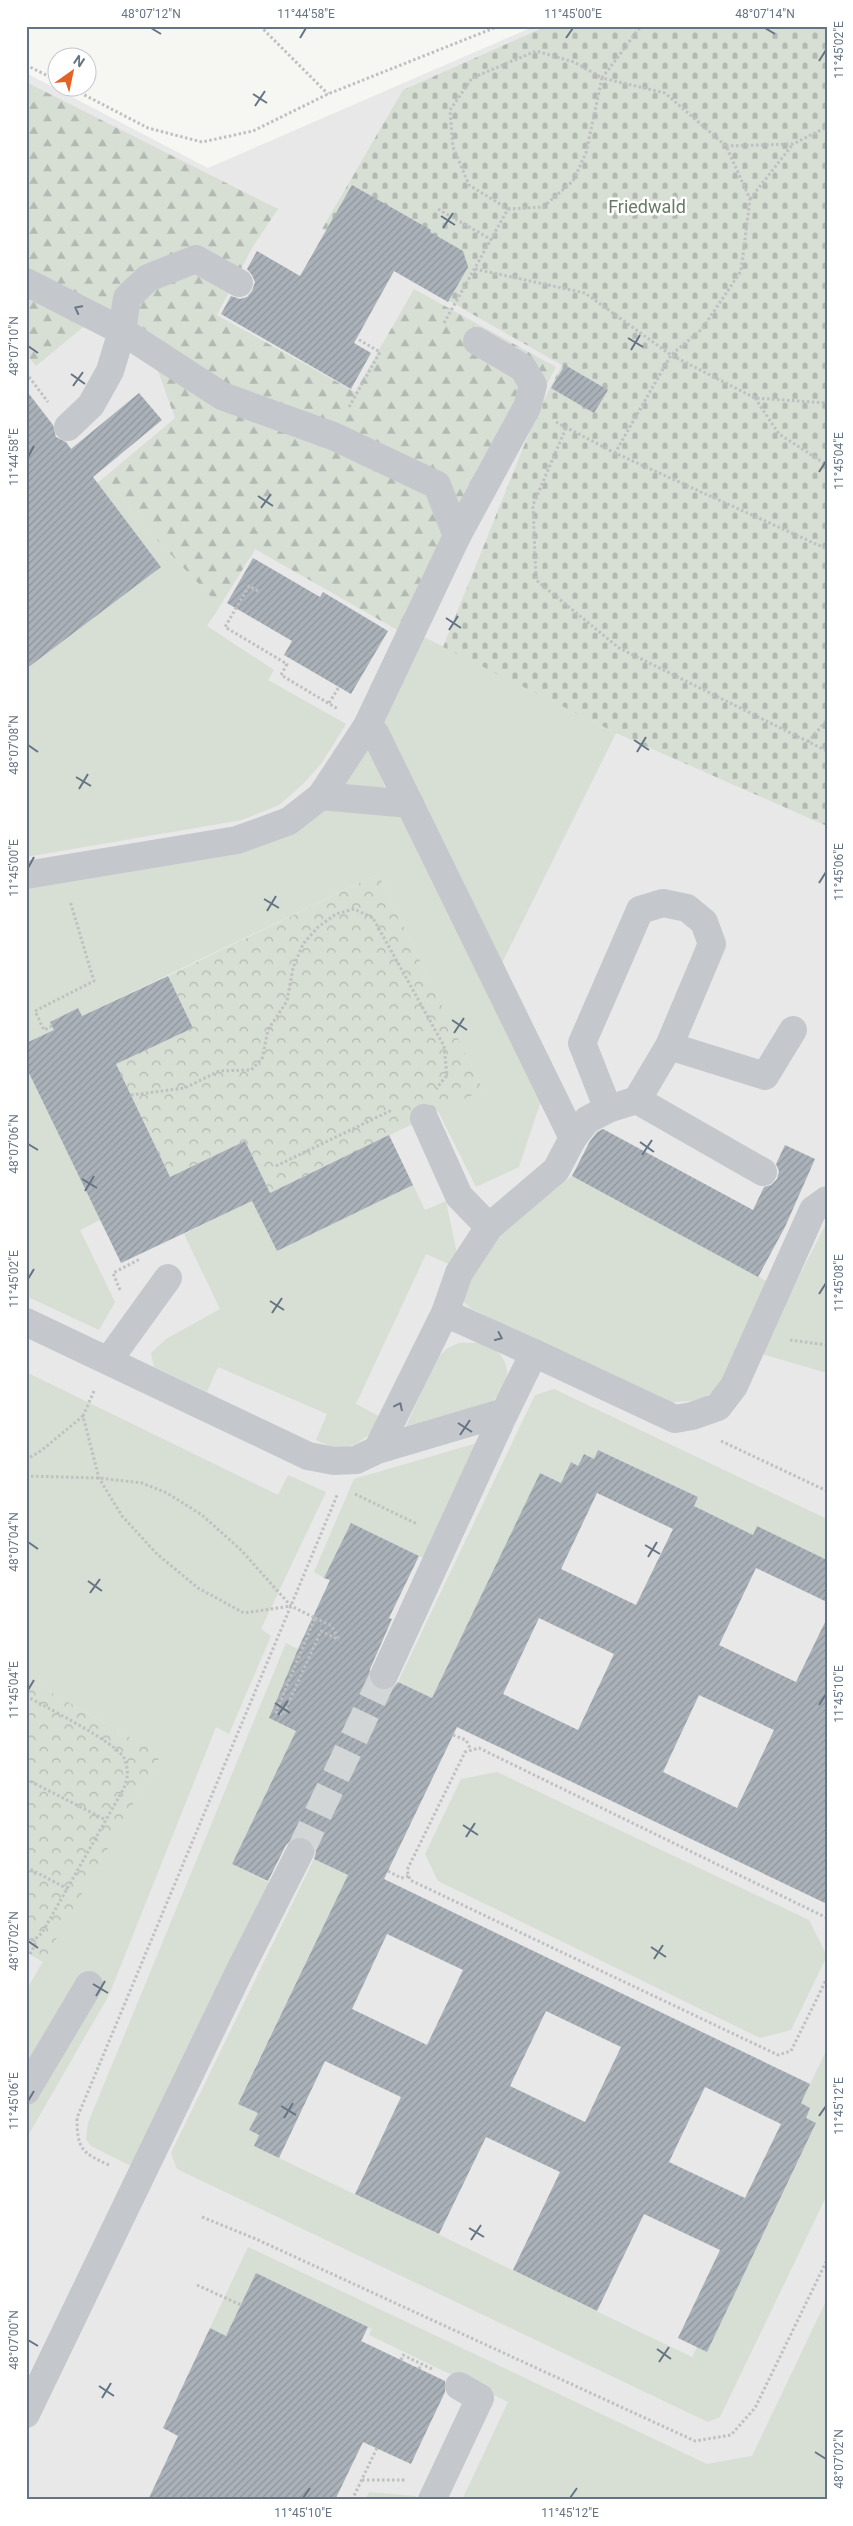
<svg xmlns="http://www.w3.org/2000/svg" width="853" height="2526" font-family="Roboto,sans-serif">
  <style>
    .built { fill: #e7e8e7 }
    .grass { fill: #d7ded4 }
    .forest { fill: url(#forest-firs) }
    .cemetery { fill: url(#cemetery-stones) }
    .park { fill: url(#park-crowns) }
    .building { fill: url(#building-hatch); fill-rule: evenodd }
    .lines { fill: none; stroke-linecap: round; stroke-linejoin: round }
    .minor-tunnel { stroke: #d2d6d7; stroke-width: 28; stroke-dasharray: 28 14; stroke-linecap: butt }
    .path { stroke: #bec0c2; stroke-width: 3; stroke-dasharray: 2.5 2.5; stroke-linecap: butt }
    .minor { stroke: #c4c7cb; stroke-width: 28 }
    .oneway { stroke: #6a7888 }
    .ticks { fill: none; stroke: #657484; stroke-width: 2 }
    .labels { text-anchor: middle; stroke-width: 5; stroke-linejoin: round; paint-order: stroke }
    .park-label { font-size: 18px; fill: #677c64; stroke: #fff }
    .neatline { fill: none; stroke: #657484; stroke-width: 2 }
    .ticks-label { font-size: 12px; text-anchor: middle; fill: #657484 }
  </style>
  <defs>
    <pattern id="forest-firs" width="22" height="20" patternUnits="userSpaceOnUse" patternTransform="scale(1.25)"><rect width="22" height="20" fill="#d7ded4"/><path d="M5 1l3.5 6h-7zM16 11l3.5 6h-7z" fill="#b2b9b2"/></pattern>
    <pattern id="cemetery-stones" width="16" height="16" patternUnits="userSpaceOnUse" patternTransform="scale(1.25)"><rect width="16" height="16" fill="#d7ded4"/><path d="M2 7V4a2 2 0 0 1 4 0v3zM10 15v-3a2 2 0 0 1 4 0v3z" fill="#b2b9b2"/></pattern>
    <pattern id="park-crowns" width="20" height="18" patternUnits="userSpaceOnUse" patternTransform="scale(1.25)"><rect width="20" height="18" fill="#d7ded4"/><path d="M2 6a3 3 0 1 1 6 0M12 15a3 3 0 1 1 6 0" fill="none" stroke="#b2b9b2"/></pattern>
    <pattern id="building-hatch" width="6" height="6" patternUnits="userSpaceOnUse" patternTransform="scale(1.25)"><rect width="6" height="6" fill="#aab1b8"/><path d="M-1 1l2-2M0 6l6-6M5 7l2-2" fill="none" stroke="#8e959b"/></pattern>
  </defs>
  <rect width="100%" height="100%" fill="#f6f7f3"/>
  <polygon class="built" points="535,26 827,26 827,2500 26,2500 26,73 208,168"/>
  <g class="grass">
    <polygon points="106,476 140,522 220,606 207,626 274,670 268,680 346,724 321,764 303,784 279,805 242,820 26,857 26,669 161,567 97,483"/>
    <polygon points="424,637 616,733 500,967 379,724"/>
    <polygon points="367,744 387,792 341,784"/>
    <polygon points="320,807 390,814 405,819 541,1101 519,1167 476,1187 438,1111 483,1090 378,874 82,1016 78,1008 50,1022 54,1030 26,1043 26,886"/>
    <polygon points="26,1067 100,1220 80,1230 115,1302 99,1330 26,1296"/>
    <polygon points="572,1176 770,1283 721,1386 701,1400 663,1403 470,1308 463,1301 465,1291 492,1241 517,1216"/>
    <polygon points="413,1185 425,1210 446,1201 457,1254 451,1265 426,1254 356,1404 379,1416 370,1434 356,1444 336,1449 316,1440 327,1414 218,1367 207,1392 154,1367 151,1353 166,1339 220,1309 184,1234 252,1201 277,1251"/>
    <polygon points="827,1222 827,1373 759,1353"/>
    <path d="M459 1343C468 1343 478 1342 486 1345 515 1357 512 1388 489 1404L403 1433 436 1360 446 1349Z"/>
    <polygon points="26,1372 278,1495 288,1475 326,1492 261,1629 271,1636 229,1734 216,1727 109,1995 26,2139 26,1991 161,1755 26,1678"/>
    <polygon points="554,1389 827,1519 827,1560 757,1527 752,1537 694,1506 698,1497 598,1450 594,1459 578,1466 571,1462 561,1483 540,1473 432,1698 398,1682 535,1395"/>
    <polygon points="484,1441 425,1559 351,1523 324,1578 314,1572 354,1479"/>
    <polygon points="286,1643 298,1649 271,1713 272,1719 325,1670 232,1864 270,1883 135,2168 91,2146 86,2139 88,2123"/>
    <polygon points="497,1772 809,1920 827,1956 791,2030 760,2038 438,1881 425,1854 461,1779"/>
    <polygon points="314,1859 348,1875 238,2103 258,2113 249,2130 259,2135 254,2146 375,2204 380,2195 417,2213 413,2222 533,2280 575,2288 571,2299 692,2357 697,2347 707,2352 816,2124 805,2118 810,2108 801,2103 827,2049 827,2195 720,2417 708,2422 177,2169 171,2153"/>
    <polygon points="248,2247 707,2464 752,2456 827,2299 827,2500 462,2500 508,2402 369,2335 372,2329 257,2274 226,2336 210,2328"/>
    <polygon points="369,2492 416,2496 414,2500 365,2500"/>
  </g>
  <polygon class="forest" points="26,82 278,209 252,248 217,315 355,392 414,289 556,367 413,639 255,549 220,606 140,522 106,476 175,418 153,357 104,310 36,366 26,354"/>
  <polygon class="cemetery" points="547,26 827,26 827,826 616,733 443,647 538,411 562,365 322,229 403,90"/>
  <g class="park">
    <polygon points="378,874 483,1090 270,1193 245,1141 170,1177 116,1064 193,1028 168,976"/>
    <polygon points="26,1678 161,1755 43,1962 26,1952"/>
  </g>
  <g class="building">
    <polygon points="352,185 431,230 430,232 463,251 468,267 448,302 394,271 354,343 371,353 351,389 221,314 231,296 240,299 247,297 252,291 255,282 252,275 247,269 257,251 300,276"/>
    <polygon points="565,365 608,390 594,413 551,388"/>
    <polygon points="26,390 53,425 56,437 66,442 71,449 139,393 162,420 93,477 161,567 26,669"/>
    <polygon points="253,558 320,597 323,592 388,631 351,694 284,655 292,641 227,603"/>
    <polygon points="168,976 193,1028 116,1064 170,1177 245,1141 270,1193 389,1135 413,1185 277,1251 252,1201 121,1263 26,1067 26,1043 54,1030 50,1022 78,1008 82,1016"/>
    <polygon points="603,1129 753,1210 764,1187 771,1185 777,1179 779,1171 776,1164 785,1145 815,1159 785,1227 758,1277 572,1176 590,1141 597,1132"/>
    <path d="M598 1450 698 1497 694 1506 753 1535 757 1526 827 1560V1602L756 1568 719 1645 796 1682 827 1618V1904L457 1727 384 1879 810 2084 801 2103 810 2108 806 2118 816 2123 707 2352 678 2338 720 2250 644 2214 597 2311 513 2270 560 2172 486 2137 439 2234 355 2194 401 2097 325 2061 279 2158 254 2146 259 2135 249 2130 258 2113 238 2104 348 1875 314 1859 316 1852 313 1844 307 1838 300 1836 292 1839 286 1845 268 1881 232 1864 296 1731 269 1718 298 1649 330 1580 324 1578 351 1523 419 1556 389 1618 392 1619 370 1669 369 1677 371 1684 377 1689 385 1691 393 1688 398 1682 432 1698 540 1473 561 1483 571 1462 578 1466 584 1454 594 1459ZM597 1493 673 1529 636 1605 561 1569ZM539 1618 614 1654 578 1730 503 1694ZM699 1695 774 1730 737 1808 663 1772ZM387 1934 463 1970 427 2045 352 2009ZM546 2011 621 2047 585 2122 510 2086ZM705 2087 781 2124 745 2198 669 2162Z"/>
    <polygon points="256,2273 368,2327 361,2341 445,2381 445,2392 418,2449 411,2464 363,2442 335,2500 148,2500 178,2436 163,2428 210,2328 226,2336"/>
  </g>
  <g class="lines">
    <polyline class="minor-tunnel" points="300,1852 384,1675"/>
    <g class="path">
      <polyline points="260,26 328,94"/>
      <polyline points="26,65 58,81"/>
      <polyline points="71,88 148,128 202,142 253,131 328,94 499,26"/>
      <polyline points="726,146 793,144 827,127"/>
      <polyline points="750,199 793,144"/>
      <polyline points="438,209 492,240"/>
      <polyline points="508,209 543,207 573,181 586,153 602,78 665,93 726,146 750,199 741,271 702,329 671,355 615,453"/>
      <polyline points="475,269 585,293 671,355 755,398 827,403"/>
      <polyline points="444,323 508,209 469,185 453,147 450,110 472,78 536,51 574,62 602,78 641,26"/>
      <polyline points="26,373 48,402"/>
      <polyline points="755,398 779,434 827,465"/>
      <polyline points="349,407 380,352 356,338"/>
      <polyline points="556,422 615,453 827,549"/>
      <polyline points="566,428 533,505 536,580 619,648 827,751"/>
      <polyline points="258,591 249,586 225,627 287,664 281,675 338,709"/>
      <polyline points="329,703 339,687"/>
      <polyline points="808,742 827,720"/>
      <polyline points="52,1026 44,1030 35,1011 94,981 70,901"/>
      <polyline points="131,1095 185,1088 219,1071 251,1070 262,1059 268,1030 287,1001 293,968 303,944 318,927 336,914 354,909 373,918 444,1046 447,1075 436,1089"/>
      <polyline points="276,1166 392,1110"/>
      <polyline points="120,1290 113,1273 140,1259"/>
      <polyline points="790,1340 827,1345"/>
      <polyline points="94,1391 83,1416 99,1478 122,1516 157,1554 198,1588 244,1613 291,1606"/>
      <polyline points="721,1441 827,1491"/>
      <polyline points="26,1460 42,1450 83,1416"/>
      <polyline points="26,1476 99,1478 142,1483 167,1493 202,1515 241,1550 291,1606 315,1618 276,1712 283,1715 321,1631 339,1640"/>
      <polyline points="355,1494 417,1524"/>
      <polyline points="315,1618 332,1626 339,1640"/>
      <path d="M26 1696C44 1706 117 1743 124 1758 129 1769 128 1777 124 1788L42 1933 34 1940 26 1941"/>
      <polyline points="453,1735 466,1740 471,1750"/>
      <polyline points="26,1779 106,1820"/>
      <polyline points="26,1867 68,1889"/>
      <polyline points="388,1871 401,1878 409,1876"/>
      <polyline points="827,1918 479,1748 465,1752 407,1870 410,1880 778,2055 791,2051 827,1978"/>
      <polyline points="30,1954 35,1945 34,1940"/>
      <path d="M109 2165C82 2153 77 2149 77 2118L338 1493"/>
      <polyline points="202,2217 256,2239 695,2441 731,2435 755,2408 827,2260"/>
      <polyline points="197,2285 241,2305"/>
      <polyline points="401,2360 403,2355 432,2369"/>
      <polyline points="419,2369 421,2364"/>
      <polyline points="362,2480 405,2480"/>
      <polyline points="352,2500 377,2448"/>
    </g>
    <g class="minor">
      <polyline points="26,282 122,331 222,396 333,436 437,485 457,536 367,726 321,796 289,821 237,840 26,875"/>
      <polyline points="68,427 91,405 110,371 122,331 127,298 148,278 196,259 239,283"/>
      <polyline points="457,536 527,407 533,385 523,368 477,341"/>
      <polyline points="367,726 375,733 573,1138"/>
      <polyline points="321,796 410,804"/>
      <polyline points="669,1046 765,1076 793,1030"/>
      <polyline points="608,1109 582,1043 640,910 663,903 687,908 704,922 712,944 669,1046 637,1100"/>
      <polyline points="424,1118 459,1196 489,1227"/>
      <polyline points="445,1313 459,1273 489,1227 556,1170 573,1138 587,1120 608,1109 637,1100 763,1172"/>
      <polyline points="26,1322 308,1456 334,1461 356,1460 377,1450 505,1412 534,1353 445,1313 377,1450"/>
      <polyline points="534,1353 675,1419 692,1416 718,1407 734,1386 813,1210 827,1200"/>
      <polyline points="108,1361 168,1278"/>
      <polyline points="384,1675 505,1412"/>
      <polyline points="26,2091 89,1985"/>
      <polyline points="26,2414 241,1968 300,1852"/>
      <polyline points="432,2500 480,2398 459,2386"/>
    </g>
  </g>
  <defs><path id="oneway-chevron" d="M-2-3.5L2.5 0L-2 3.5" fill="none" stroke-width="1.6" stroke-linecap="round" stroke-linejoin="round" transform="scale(1.25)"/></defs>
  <g class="oneway">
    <use href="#oneway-chevron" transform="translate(78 309) rotate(-153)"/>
    <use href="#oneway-chevron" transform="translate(499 1337) rotate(24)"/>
    <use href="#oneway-chevron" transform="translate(399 1406) rotate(-64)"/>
  </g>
  <path class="ticks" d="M151 28 161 34M765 28 775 34M300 38 306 28M566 38 573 28M819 61 826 50M253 94 267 103M255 106 265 91M441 216 455 225M443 228 453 213M628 338 643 347M28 346 38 353M631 350 640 335M71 374 85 384M73 386 83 372M28 457 34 446M819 472 826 461M258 496 273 506M261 508 271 494M446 618 461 628M449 630 458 616M634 740 649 750M28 745 38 752M637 752 646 737M76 777 91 786M79 789 88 774M28 868 34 857M819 883 826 872M264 899 279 908M267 911 276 896M452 1020 467 1030M454 1033 464 1018M640 1142 654 1152M28 1144 38 1150M642 1155 652 1140M82 1179 97 1188M85 1191 94 1176M28 1279 34 1269M819 1294 826 1283M270 1301 284 1310M272 1313 282 1298M458 1423 472 1432M460 1435 470 1420M28 1542 38 1549M645 1545 660 1554M648 1557 657 1542M88 1581 102 1591M90 1593 100 1579M28 1690 34 1680M275 1703 290 1713M819 1705 826 1694M278 1715 288 1701M463 1825 478 1835M466 1837 475 1823M28 1941 38 1948M651 1947 666 1957M654 1959 663 1945M93 1984 108 1993M96 1996 105 1981M28 2101 34 2091M281 2106 296 2115M819 2116 826 2106M284 2118 293 2103M469 2228 484 2237M471 2240 481 2225M28 2340 38 2346M657 2349 671 2359M659 2362 669 2347M99 2386 114 2396M102 2398 111 2383M815 2452 826 2459M303 2498 310 2488M570 2498 577 2488"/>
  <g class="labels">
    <g class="park-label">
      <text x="647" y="213">Friedwald</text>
    </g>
  </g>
  <rect width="853" height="2526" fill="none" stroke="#ffffff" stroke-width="55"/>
  <g transform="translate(72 72) rotate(33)"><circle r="24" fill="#ffffff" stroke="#c1c7ce"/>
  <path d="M0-4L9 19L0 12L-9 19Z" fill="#e36226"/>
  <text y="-8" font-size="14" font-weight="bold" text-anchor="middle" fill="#657484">N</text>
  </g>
  <rect x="28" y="28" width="798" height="2470" class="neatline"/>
  <g class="ticks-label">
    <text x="151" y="18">48°07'12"N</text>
    <text x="306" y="18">11°44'58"E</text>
    <text x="573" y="18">11°45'00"E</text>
    <text x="765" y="18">48°07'14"N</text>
    <text transform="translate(839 50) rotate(-90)" y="4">11°45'02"E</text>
    <text transform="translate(14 346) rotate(-90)" y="4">48°07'10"N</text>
    <text transform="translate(14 457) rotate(-90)" y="4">11°44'58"E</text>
    <text transform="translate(839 461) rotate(-90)" y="4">11°45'04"E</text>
    <text transform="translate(14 745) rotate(-90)" y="4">48°07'08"N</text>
    <text transform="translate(14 868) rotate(-90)" y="4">11°45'00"E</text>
    <text transform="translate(839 872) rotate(-90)" y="4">11°45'06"E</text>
    <text transform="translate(14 1144) rotate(-90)" y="4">48°07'06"N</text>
    <text transform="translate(14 1279) rotate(-90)" y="4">11°45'02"E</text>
    <text transform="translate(839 1283) rotate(-90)" y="4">11°45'08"E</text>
    <text transform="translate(14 1542) rotate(-90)" y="4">48°07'04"N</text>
    <text transform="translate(14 1690) rotate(-90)" y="4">11°45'04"E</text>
    <text transform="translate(839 1694) rotate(-90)" y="4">11°45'10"E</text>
    <text transform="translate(14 1941) rotate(-90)" y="4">48°07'02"N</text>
    <text transform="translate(14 2101) rotate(-90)" y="4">11°45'06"E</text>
    <text transform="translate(839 2106) rotate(-90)" y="4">11°45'12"E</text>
    <text transform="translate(14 2340) rotate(-90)" y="4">48°07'00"N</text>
    <text transform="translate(839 2459) rotate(-90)" y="4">48°07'02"N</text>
    <text x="303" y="2517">11°45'10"E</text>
    <text x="570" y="2517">11°45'12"E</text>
  </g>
</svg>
